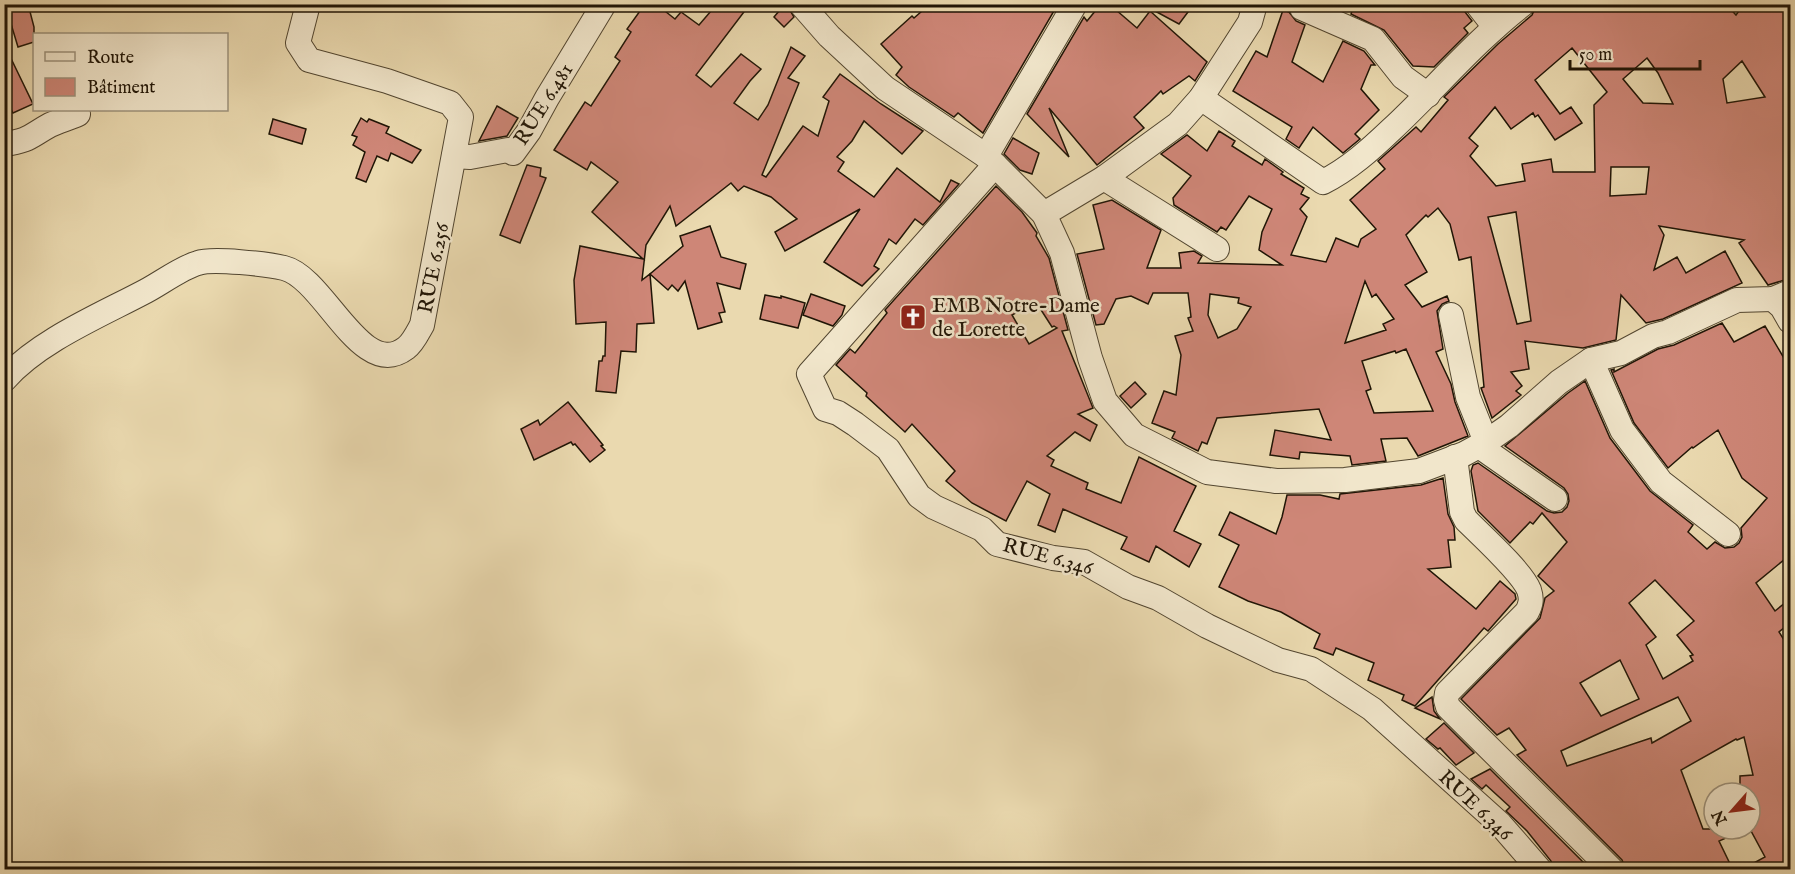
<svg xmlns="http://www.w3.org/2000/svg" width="1795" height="874" font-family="'IM FELL English',serif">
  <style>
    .building { fill: #ce8677; stroke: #201506; stroke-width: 1.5; fill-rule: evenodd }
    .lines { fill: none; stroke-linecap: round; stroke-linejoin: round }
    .minor-casing { stroke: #524630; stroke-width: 26 }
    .minor { stroke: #f1e6cb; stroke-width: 24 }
    .labels { text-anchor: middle; stroke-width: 5; stroke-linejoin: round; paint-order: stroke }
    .street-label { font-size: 21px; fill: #201506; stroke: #f1e6cb }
    .poi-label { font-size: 21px; fill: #201506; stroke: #f1e6cb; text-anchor: start }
  </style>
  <rect width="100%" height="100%" fill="#ead9af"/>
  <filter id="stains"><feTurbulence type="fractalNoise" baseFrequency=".00333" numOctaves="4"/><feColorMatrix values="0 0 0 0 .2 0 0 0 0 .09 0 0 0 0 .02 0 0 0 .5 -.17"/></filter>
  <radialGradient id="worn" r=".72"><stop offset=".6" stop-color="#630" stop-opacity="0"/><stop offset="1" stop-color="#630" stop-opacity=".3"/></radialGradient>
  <g class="building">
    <polygon points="5,4 28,4 34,27 34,42 18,47"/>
    <polygon points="645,4 656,4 675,19 681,12 699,25 717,4 750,4 696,75 711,87 741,54 761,69 750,81 734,103 758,120 768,105 791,47 805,56 788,78 799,83 762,175 766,177 803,126 818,136 829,101 823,97 840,74 881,104 923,131 902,154 864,121 852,141 837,157 844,162 838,171 874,197 897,168 940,202 951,180 959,184 923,225 915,219 896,244 889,239 874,266 879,269 862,286 824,262 860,209 785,251 775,232 797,219 771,197 744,186 738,191 731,183 676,226 670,206 646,245 642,280 650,274 654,323 637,324 636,352 621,351 616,393 596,391 599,361 602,361 603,356 605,356 606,322 576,324 574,280 580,246 643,259 592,212 618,182 591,162 587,170 554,150 585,102 591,106 620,61 615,57 631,32 627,29"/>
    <polygon points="785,4 787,5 794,17 784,27 774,17"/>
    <polygon points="930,4 1058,4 983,133 958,113 954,117 909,87 896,75 902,67 881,44 912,16 914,18"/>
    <polygon points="1101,4 1109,4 1137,28 1150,11 1207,62 1195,81 1189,76 1163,94 1161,91 1150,102 1134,117 1144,128 1097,165 1049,108 1069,157 1027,114 1084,17 1087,21"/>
    <polygon points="1142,4 1194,4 1179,24"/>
    <polygon points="1354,4 1463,4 1465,12 1472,21 1464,28 1468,33 1434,67 1413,66 1384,30 1351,14"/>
    <path d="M1537 4H1726L1736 15 1744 4H1783L1791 14V278L1768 285 1739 243 1744 240 1659 226 1664 235 1654 270 1677 257 1686 273 1725 251 1742 283 1663 319 1646 323 1621 295 1616 340 1583 348 1525 341 1529 369 1511 372 1522 386 1516 391 1521 395 1492 418 1481 388 1484 387 1471 257 1459 260 1450 224 1438 208 1428 217 1426 215 1406 235 1427 272 1405 285 1422 307 1447 296 1449 301 1442 304 1437 311 1443 349 1436 352 1451 384 1455 402 1468 436 1418 456 1407 438 1381 439 1386 461 1352 465 1350 456 1300 452 1299 459 1270 455 1275 430 1331 440 1319 409 1217 418 1207 444 1202 442 1198 451 1172 438 1175 432 1152 423 1164 391 1176 395 1181 355 1175 336 1193 331 1188 318 1191 317 1188 293H1153L1148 304 1131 296 1116 299 1104 324 1096 325 1077 254 1104 249 1093 205 1112 200 1161 230 1147 268H1181L1179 253 1194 251 1202 256 1198 263 1282 265 1259 250 1262 232 1272 209 1249 196 1226 230 1221 227 1217 232 1174 205 1173 198 1191 176 1161 154 1187 135 1207 151 1219 131 1235 141 1232 146 1262 165 1265 159 1283 172 1281 174 1304 188 1301 194 1309 198 1300 209 1307 217 1291 255 1326 262 1336 238 1358 247 1361 239 1376 229 1350 200 1385 169 1378 161 1416 127 1421 132 1448 100 1444 97 1498 44 1532 15ZM1572 48 1607 92 1594 105 1595 172H1553L1551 159 1522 164 1525 181 1496 186 1470 156 1478 146 1469 138 1495 107 1511 129 1533 113 1535 117 1538 115 1555 140 1582 123 1571 107 1560 114 1535 80ZM1647 58 1658 73 1673 104 1643 103 1623 79ZM1742 61 1765 97 1727 103 1723 79ZM1611 167H1649L1646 194 1610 196ZM1516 212 1531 321 1517 324 1488 217ZM1365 281 1372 297 1376 294 1394 319 1383 324 1386 330 1345 343ZM1210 294 1239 298 1238 303 1251 307 1237 329 1218 338 1208 315ZM1406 349 1433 411 1374 413 1366 391 1371 389 1362 361 1395 351 1396 353Z"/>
    <polygon points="1283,10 1289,12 1296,21 1305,25 1292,62 1323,82 1343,41 1364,51 1375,65 1371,65 1361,89 1379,110 1355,134 1360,139 1343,153 1313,127 1299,148 1286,139 1292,127 1233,91 1256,51 1267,57"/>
    <polygon points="4,44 33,104 13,113 4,95"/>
    <polygon points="497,106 518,118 507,136 479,141"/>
    <polygon points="361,118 367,122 369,119 389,127 386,133 421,150 412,163 391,153 388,161 377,156 366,182 356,178 365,152 353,145 357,137 352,135"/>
    <polygon points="273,119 306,129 302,144 269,134"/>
    <polygon points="1013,138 1039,153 1032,174 1020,170 1004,154"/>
    <polygon points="527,165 541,168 540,176 546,178 520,243 500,235"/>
    <path d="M996 186 1022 212 1037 233 1036 236 1049 258 1068 330 1062 331 1093 408 1078 414 1097 425 1090 441 1075 432 1047 456 1054 460 1051 466 1088 483 1086 489 1121 503 1139 457 1196 486 1174 531 1201 544 1189 567 1156 546 1149 562 1121 549 1127 537 1063 509 1055 532 1038 525 1050 494 1027 481 1006 521 972 503 946 481 955 471 912 424 905 432 866 396 867 393 836 365 850 349 855 353 887 313 885 310ZM1036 302 1052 327 1054 326 1057 328 1029 344 1012 315Z"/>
    <polygon points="710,226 721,257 746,264 740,289 717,283 725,312 719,313 722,322 698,329 685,281 678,291 672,285 668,290 650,274 683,246 680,236"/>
    <polygon points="811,294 845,306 842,315 833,326 803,315"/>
    <polygon points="765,295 781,298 781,296 805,303 798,328 760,319"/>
    <path d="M1722 323 1734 342 1765 326 1791 370V554L1756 583 1775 611 1791 598V622L1779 632 1791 651V858L1769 870H1741L1765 857 1750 829V793H1740V776L1753 775 1744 737 1737 740 1736 739 1681 770 1703 829H1746L1719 841 1733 870H1626L1622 860 1517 755 1526 750 1509 728 1497 735 1461 699 1540 618 1545 598 1554 591 1538 576 1567 542 1542 513 1533 524 1530 522 1510 543 1478 511 1471 471 1473 465 1478 463 1547 511 1554 513 1562 512 1567 507 1569 501 1568 494 1564 488 1505 446 1568 393 1585 381 1610 438 1650 491 1693 525 1688 532 1707 549 1715 542 1725 548 1734 547 1739 543 1742 537 1741 528 1767 498 1742 478 1718 430 1693 448 1692 447 1668 468 1634 423 1611 370 1614 369V372L1658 349 1674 345ZM1655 580 1694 621 1677 635 1693 655 1690 656 1693 661 1663 679 1646 645 1656 637 1629 603ZM1620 660 1639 699 1601 716 1580 683ZM1678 697 1691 721 1652 743 1651 738 1567 766 1561 751Z"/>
    <polygon points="1135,382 1146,394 1131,408 1120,396"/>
    <polygon points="568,402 603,445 601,446 605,450 590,462 575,444 573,445 571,442 534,460 521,429 538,420 540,425"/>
    <polygon points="1443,478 1448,514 1454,527 1455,540 1448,540 1451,567 1428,569 1476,609 1500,581 1515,594 1516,599 1488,631 1484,628 1415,706 1402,700 1404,695 1368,680 1374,663 1336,648 1333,655 1314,648 1320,634 1281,612 1248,601 1219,587 1239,545 1219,535 1230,512 1276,534 1282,517 1287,495 1320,495 1339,499 1340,494 1421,485"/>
    <polygon points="1432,697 1434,711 1440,719 1415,708"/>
    <polygon points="1444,723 1474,753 1456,765 1440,748 1438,749 1426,739"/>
    <polygon points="1490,769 1591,870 1554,870 1551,861 1527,831 1506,811 1510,807 1486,785 1482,789 1471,779"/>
  </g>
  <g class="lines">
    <defs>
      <g id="minor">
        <polyline points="801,4 829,36 885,88 986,156 1044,214 1062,253 1090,358 1105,401 1134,435 1207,472 1276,481 1345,480 1419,471 1464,454 1486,442 1509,426 1559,382 1591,360 1621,353 1653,336 1668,332 1737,300 1773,299 1790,292"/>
        <polyline points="1477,4 1495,27"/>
        <polyline points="1302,8 1373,39 1403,77 1428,95"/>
        <path d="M1201 98 1323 182C1349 169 1371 149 1392 129 1436 88 1475 41 1523 4"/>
        <path d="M4 144C29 141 30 136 50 125 59 121 69 118 78 114"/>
        <polyline points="454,156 470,157 508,150 513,153 529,131 547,98 604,4"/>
        <polyline points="986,156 1075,4"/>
        <polyline points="995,165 809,374 825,409 838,413 855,424 888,449 919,496 934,507 982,529 997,544 1053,558 1084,562 1128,587 1158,598 1207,626 1278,660 1311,669 1372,709 1500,824 1540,870"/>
        <polyline points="1104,178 1217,249"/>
        <polyline points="1044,214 1104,178 1178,124 1201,98 1250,22 1255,4"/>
        <polyline points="1773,299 1782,307 1790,321"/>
        <polyline points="1451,315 1468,397 1486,442"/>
        <polyline points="1591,360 1622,430 1661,482 1728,534"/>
        <path d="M4 380C38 341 101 315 146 291 161 283 183 267 198 263 212 258 268 264 284 268 325 278 361 382 406 348 413 343 418 332 422 325L461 117 450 103 387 81 309 60 298 43 308 4"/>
        <polyline points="1479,446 1555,499"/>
        <path d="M1455 457 1462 512 1466 520C1481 535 1522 572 1529 590 1532 599 1531 604 1527 612L1447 693 1446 700 1448 707 1612 870"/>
      </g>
    </defs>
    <use href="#minor" class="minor-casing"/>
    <use href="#minor" class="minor"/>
  </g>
  <defs>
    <symbol id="church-square" viewBox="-11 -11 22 22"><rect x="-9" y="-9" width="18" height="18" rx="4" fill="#8f2418" stroke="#f1e6cb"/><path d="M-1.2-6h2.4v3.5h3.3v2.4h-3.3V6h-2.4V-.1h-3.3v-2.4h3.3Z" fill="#fff"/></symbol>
  </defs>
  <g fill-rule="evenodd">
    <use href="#church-square" x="898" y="302" width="30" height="30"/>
  </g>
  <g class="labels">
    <g class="street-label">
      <text transform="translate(543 104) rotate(-58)" y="7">RUE 6.481</text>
      <text transform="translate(433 268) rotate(-79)" y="7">RUE 6.256</text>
      <text transform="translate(1048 556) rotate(15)" y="7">RUE 6.346</text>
      <text transform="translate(1476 805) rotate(43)" y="7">RUE 6.346</text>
    </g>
    <g class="poi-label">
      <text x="932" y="312">EMB Notre-Dame<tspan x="932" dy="24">de Lorette</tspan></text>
    </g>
  </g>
  <rect width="1795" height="874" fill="none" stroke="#ead9af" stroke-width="24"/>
  <rect x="6" y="6" width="1783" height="862" fill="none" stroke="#201506" stroke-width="3"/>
  <rect x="12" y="12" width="1771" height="850" fill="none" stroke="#201506" stroke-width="1.5"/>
  <rect x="33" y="33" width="195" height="78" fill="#f1e6cb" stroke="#9d927c" stroke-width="1.5"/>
  <rect x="45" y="52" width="30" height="9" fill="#f1e6cb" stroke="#9d927c" stroke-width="1.5"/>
  <text x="87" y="63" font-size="18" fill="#201506">Route</text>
  <rect x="45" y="78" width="30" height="18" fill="#ce8677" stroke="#9d927c" stroke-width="1.5"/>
  <text x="87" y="93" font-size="18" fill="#201506">Bâtiment</text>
  <g transform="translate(1732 811) rotate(242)"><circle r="28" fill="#f1e6cb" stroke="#9d927c" stroke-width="1.5"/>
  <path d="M0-4.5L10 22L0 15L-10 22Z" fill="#8f2418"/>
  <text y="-9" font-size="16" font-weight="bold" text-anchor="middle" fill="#201506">N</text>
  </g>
  <path d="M1570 60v9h130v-9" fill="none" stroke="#201506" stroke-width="3"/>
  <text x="1579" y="60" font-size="18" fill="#201506" stroke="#f1e6cb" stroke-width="4.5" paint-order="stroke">50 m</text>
  <rect width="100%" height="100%" filter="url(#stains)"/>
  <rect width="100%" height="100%" fill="url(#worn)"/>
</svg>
